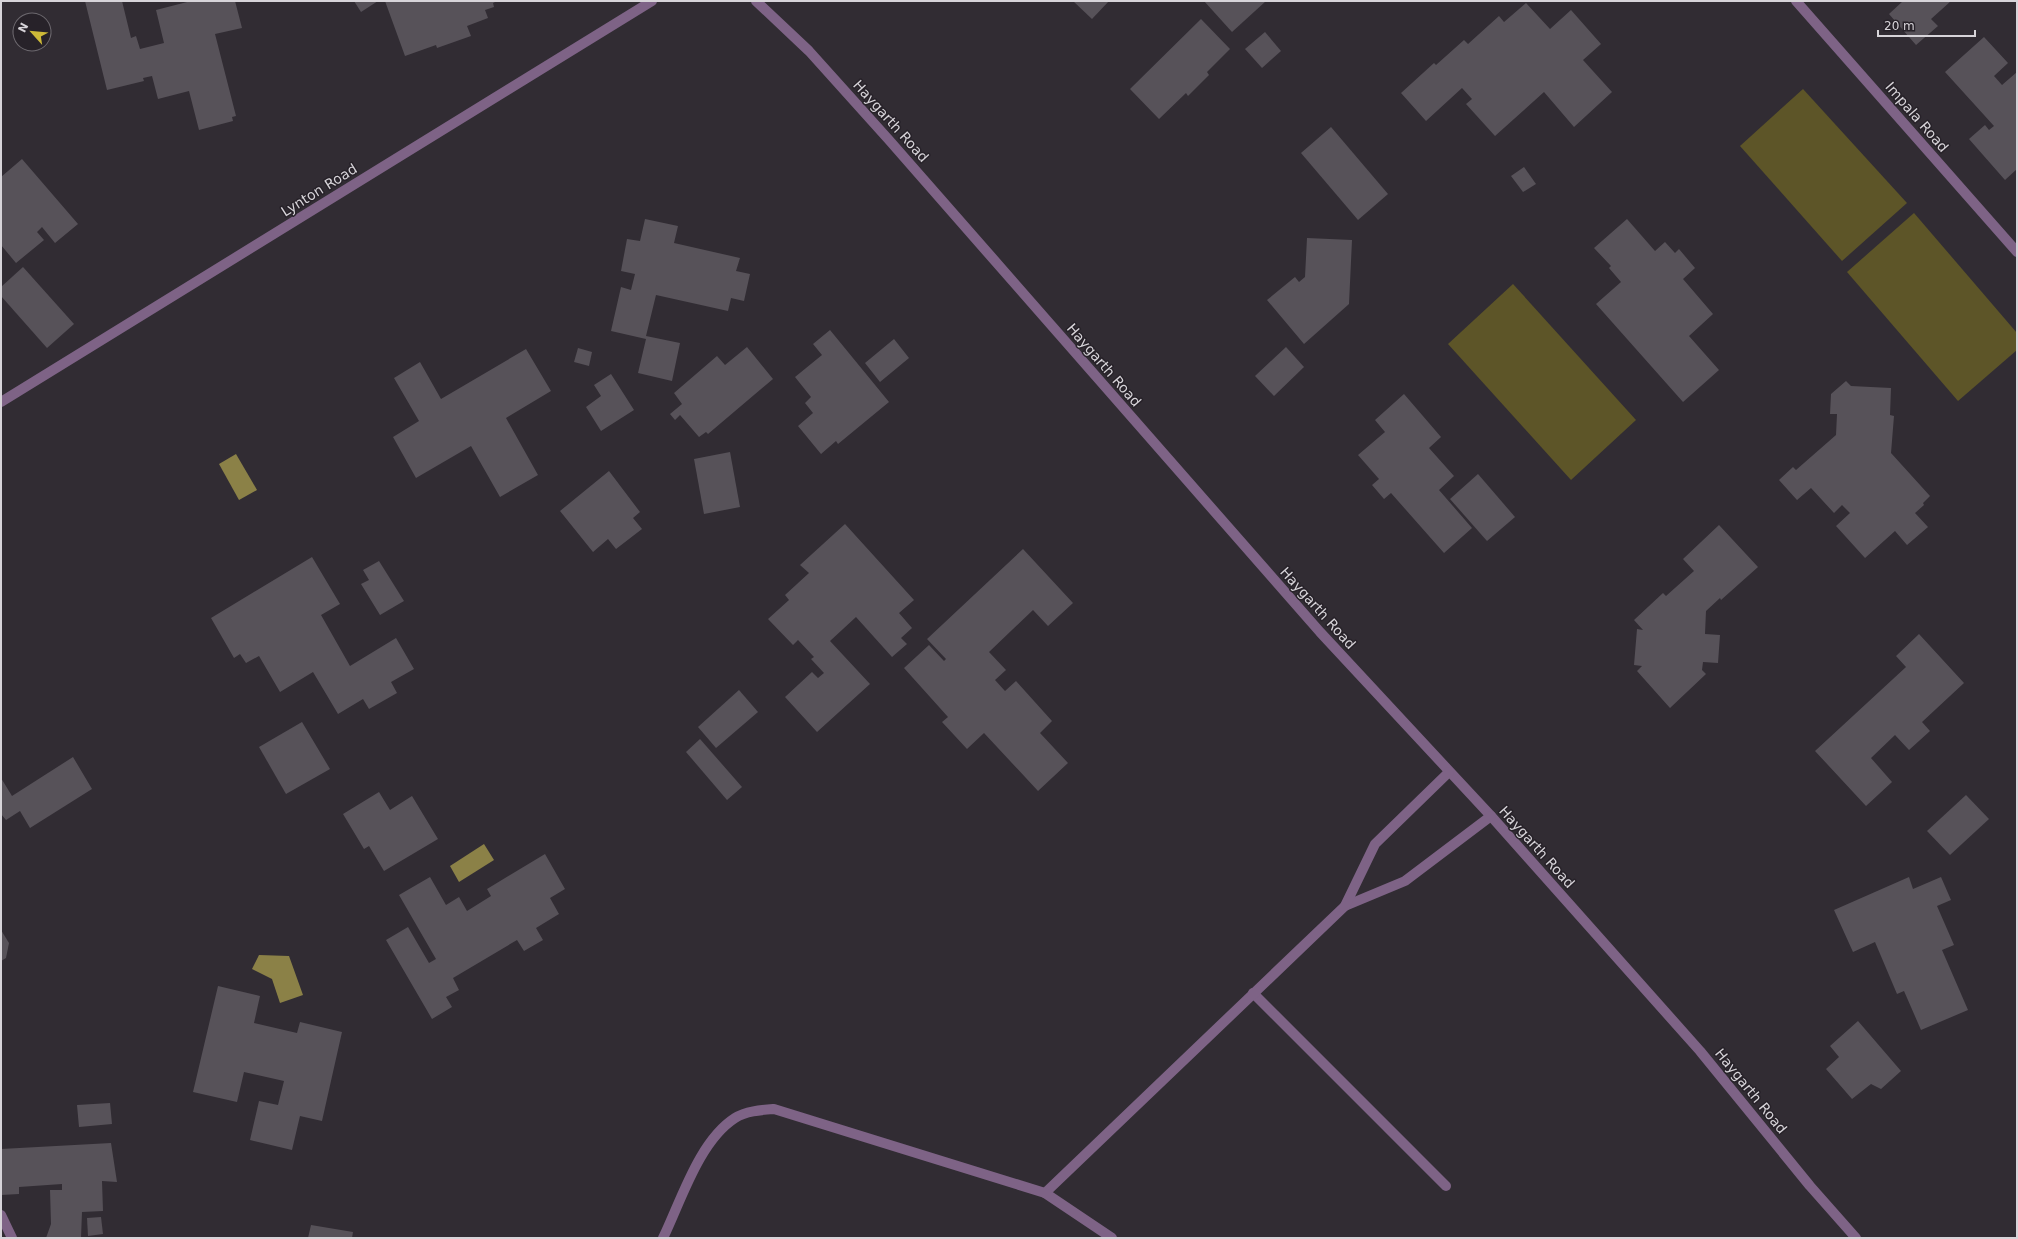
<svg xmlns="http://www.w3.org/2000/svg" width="2018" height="1239" font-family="'DejaVu Sans',sans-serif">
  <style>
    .green { fill: #5d5528 }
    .water { fill: #8b8147 }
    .building { fill: #575259 }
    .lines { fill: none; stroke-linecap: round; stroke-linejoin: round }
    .minor { stroke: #7e6386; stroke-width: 10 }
    .labels { text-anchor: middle; stroke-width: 3; stroke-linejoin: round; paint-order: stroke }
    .street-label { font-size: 14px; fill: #d7d4d9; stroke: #272229 }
  </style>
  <rect width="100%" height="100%" fill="#312c33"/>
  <g class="green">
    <polygon points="1803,89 1907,203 1842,261 1740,146"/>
    <polygon points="1914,213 2017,333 2017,350 1958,401 1847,272"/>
    <polygon points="1513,284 1636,420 1571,480 1448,344"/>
  </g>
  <g class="water">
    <polygon points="236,454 257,490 239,500 219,464"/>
    <polygon points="484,844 494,860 459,882 450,866"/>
    <polygon points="259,955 289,956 303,995 280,1003 272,979 252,969"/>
  </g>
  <g class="building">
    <polygon points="85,1 122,1 131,38 136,36 140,49 164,43 156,10 191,1 235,1 242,28 215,34 236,116 232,117 233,121 199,130 189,91 158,99 152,76 143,78 144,81 107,90"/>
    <polygon points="354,1 378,1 361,12"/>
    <polygon points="385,1 497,1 493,3 494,7 485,10 488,18 467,26 471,36 437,48 436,45 405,56"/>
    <polygon points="1073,1 1109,1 1092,19"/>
    <polygon points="1204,1 1266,1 1232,32"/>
    <polygon points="1903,1 1951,1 1931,19 1938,26 1916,45 1889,14"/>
    <polygon points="1526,3 1550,29 1571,10 1601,44 1583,60 1612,92 1574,127 1544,92 1495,136 1466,104 1472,99 1462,88 1426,121 1401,93 1434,63 1436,65 1464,40 1468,44 1499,16 1504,22"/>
    <polygon points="1201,19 1230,49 1207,72 1209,75 1188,96 1186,93 1159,119 1130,89"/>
    <polygon points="1265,32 1281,51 1262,68 1245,49"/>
    <polygon points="1984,37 2008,63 1994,76 2002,85 2017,72 2017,169 2005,180 1969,139 1985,125 1989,130 1994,126 1945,72"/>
    <polygon points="1331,127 1388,194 1358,220 1301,153"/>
    <polygon points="22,159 78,224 55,243 42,227 37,232 44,240 16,263 1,245 1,177"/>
    <polygon points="1524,167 1536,184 1523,192 1511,176"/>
    <polygon points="645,219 678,226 674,243 740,258 736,271 750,274 744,301 731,298 728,311 656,295 646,336 680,343 672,381 638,373 646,339 611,331 621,287 631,290 635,274 621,271 627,239 640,241"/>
    <polygon points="1627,219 1655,251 1665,242 1675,253 1679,249 1695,268 1683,279 1713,314 1689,336 1719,370 1683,402 1596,304 1621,282 1609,268 1611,266 1594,248"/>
    <polygon points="1307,238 1352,240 1349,304 1304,344 1267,300 1295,277 1299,282 1305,277"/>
    <polygon points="23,267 74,324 47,348 1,296 1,287"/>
    <polygon points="830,330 889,402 838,444 836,441 821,454 798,426 813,413 805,403 811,397 795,377 822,355 813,344"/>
    <polygon points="894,339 909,358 880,382 865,363"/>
    <polygon points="747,347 773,379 708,434 706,432 699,437 680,415 675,420 670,414 682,404 674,393 717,356 725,365"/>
    <polygon points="1286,347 1304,367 1274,396 1255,376"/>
    <polygon points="578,348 592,352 589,366 574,362"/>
    <polygon points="526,349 551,391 506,418 538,475 500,497 471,446 416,478 393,437 419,421 394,378 420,362 441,399"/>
    <polygon points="611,374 634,410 601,431 586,407 601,396 594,385"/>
    <polygon points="1846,381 1851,386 1891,388 1890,415 1894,416 1891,453 1930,496 1923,503 1924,505 1915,513 1928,527 1907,545 1895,531 1865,558 1836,526 1850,513 1842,505 1834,513 1811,488 1797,500 1779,480 1793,467 1796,470 1836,435 1837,414 1830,414 1831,394"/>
    <polygon points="1404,394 1441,437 1429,448 1454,476 1439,490 1472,528 1444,553 1391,493 1384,499 1372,485 1379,479 1358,455 1385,432 1375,420"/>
    <polygon points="730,452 740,507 704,514 694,459"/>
    <polygon points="609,471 640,512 633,518 642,529 616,549 608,539 593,552 560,511"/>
    <polygon points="1478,474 1515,517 1487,541 1450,499"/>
    <polygon points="845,524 914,600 899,613 912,628 901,638 907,644 892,657 856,617 830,641 870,684 817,732 785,697 812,672 818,678 824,673 811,659 814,657 798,640 793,645 768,619 789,600 785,595 809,573 800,565"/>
    <polygon points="1719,525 1758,567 1721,600 1720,598 1706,611 1705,634 1720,635 1718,663 1703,662 1702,670 1706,674 1670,708 1637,671 1642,666 1634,665 1637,629 1643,630 1634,620 1663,593 1666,596 1694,571 1683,559"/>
    <polygon points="1023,549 1073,603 1048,626 1033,610 989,652 1006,670 995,680 1005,691 1016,681 1052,721 1040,733 1068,763 1038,791 984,733 967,749 942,722 948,717 904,668 929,645 944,661 946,659 927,639"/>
    <polygon points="312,557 340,604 321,615 350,666 396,638 414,669 391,682 397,693 369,709 363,699 338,714 313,672 280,692 259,656 246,663 240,654 234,658 211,618"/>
    <polygon points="379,561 404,601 380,615 361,584 369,580 363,570"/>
    <polygon points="1919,634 1964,683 1922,722 1930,731 1909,750 1895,735 1871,758 1892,782 1866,806 1815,751 1906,667 1896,656"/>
    <polygon points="739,690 758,712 716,748 698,727"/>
    <polygon points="302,722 330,769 286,794 259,747"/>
    <polygon points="700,739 742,787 727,800 686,752"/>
    <polygon points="73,757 92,789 30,828 20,811 6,820 1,814 1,778 12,796"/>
    <polygon points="379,792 390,810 412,796 438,839 384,871 369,846 364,849 343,814"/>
    <polygon points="1966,795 1989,819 1950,855 1927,831"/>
    <polygon points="545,854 565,889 550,898 559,914 536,928 543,940 524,951 517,940 453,978 459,990 446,997 452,1007 432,1019 386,940 408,927 429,963 436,959 399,895 430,877 446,905 459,897 467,911 491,896 487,889"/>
    <polygon points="1909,877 1913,889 1941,877 1951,900 1937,906 1954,945 1942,950 1968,1010 1921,1030 1904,991 1897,994 1875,942 1853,952 1834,910"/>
    <polygon points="1,930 9,943 6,958 1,961"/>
    <polygon points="218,986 260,996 254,1023 297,1033 300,1022 342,1032 322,1121 300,1116 292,1150 250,1140 259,1101 278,1105 284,1081 244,1072 237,1102 193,1092"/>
    <polygon points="1858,1021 1901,1071 1881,1089 1871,1084 1852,1099 1826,1069 1839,1057 1830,1046"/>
    <polygon points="110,1103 112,1124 79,1127 77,1105"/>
    <polygon points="111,1143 117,1182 102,1181 103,1211 82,1212 81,1238 46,1238 51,1224 50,1190 62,1190 62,1184 19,1187 19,1194 1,1195 1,1149"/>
    <polygon points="101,1217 103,1234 88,1236 87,1218"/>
    <polygon points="311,1225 353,1232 352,1238 308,1238"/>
  </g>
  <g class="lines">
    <g class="minor">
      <polyline points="756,1 809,51 889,140 1320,632 1491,816 1700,1051 1810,1186 1856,1238"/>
      <polyline points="1796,1 2017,252"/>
      <polyline points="1,402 652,1"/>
      <polyline points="1345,906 1405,881 1491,816"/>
      <polyline points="1253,993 1446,1186"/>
      <polyline points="1045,1193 1345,906 1375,844 1449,772"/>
      <polyline points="1,1215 12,1238"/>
      <path d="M663 1238C681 1201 699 1141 735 1118 746 1111 761 1110 774 1109L1045 1193 1112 1238"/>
    </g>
  </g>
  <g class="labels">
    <g class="street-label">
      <text transform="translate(1917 117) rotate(49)" y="5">Impala Road</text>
      <text transform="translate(891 121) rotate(48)" y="5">Haygarth Road</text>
      <text transform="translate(319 190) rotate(-32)" y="5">Lynton Road</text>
      <text transform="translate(1104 365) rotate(49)" y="5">Haygarth Road</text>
      <text transform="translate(1318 608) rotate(48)" y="5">Haygarth Road</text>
      <text transform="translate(1537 847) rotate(48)" y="5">Haygarth Road</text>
      <text transform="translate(1751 1091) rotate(51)" y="5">Haygarth Road</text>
    </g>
  </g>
  <rect width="2018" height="1239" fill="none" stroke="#d7d4d9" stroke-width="4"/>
  <g transform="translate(32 32) rotate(297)"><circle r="19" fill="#272229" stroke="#6d696f"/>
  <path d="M0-3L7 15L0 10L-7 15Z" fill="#cdb938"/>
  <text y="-6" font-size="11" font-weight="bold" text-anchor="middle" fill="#d7d4d9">N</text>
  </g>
  <path d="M1878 30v6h97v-6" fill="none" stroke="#d7d4d9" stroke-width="2"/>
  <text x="1884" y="30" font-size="12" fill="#d7d4d9" stroke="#272229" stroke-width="3" paint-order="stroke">20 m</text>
</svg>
